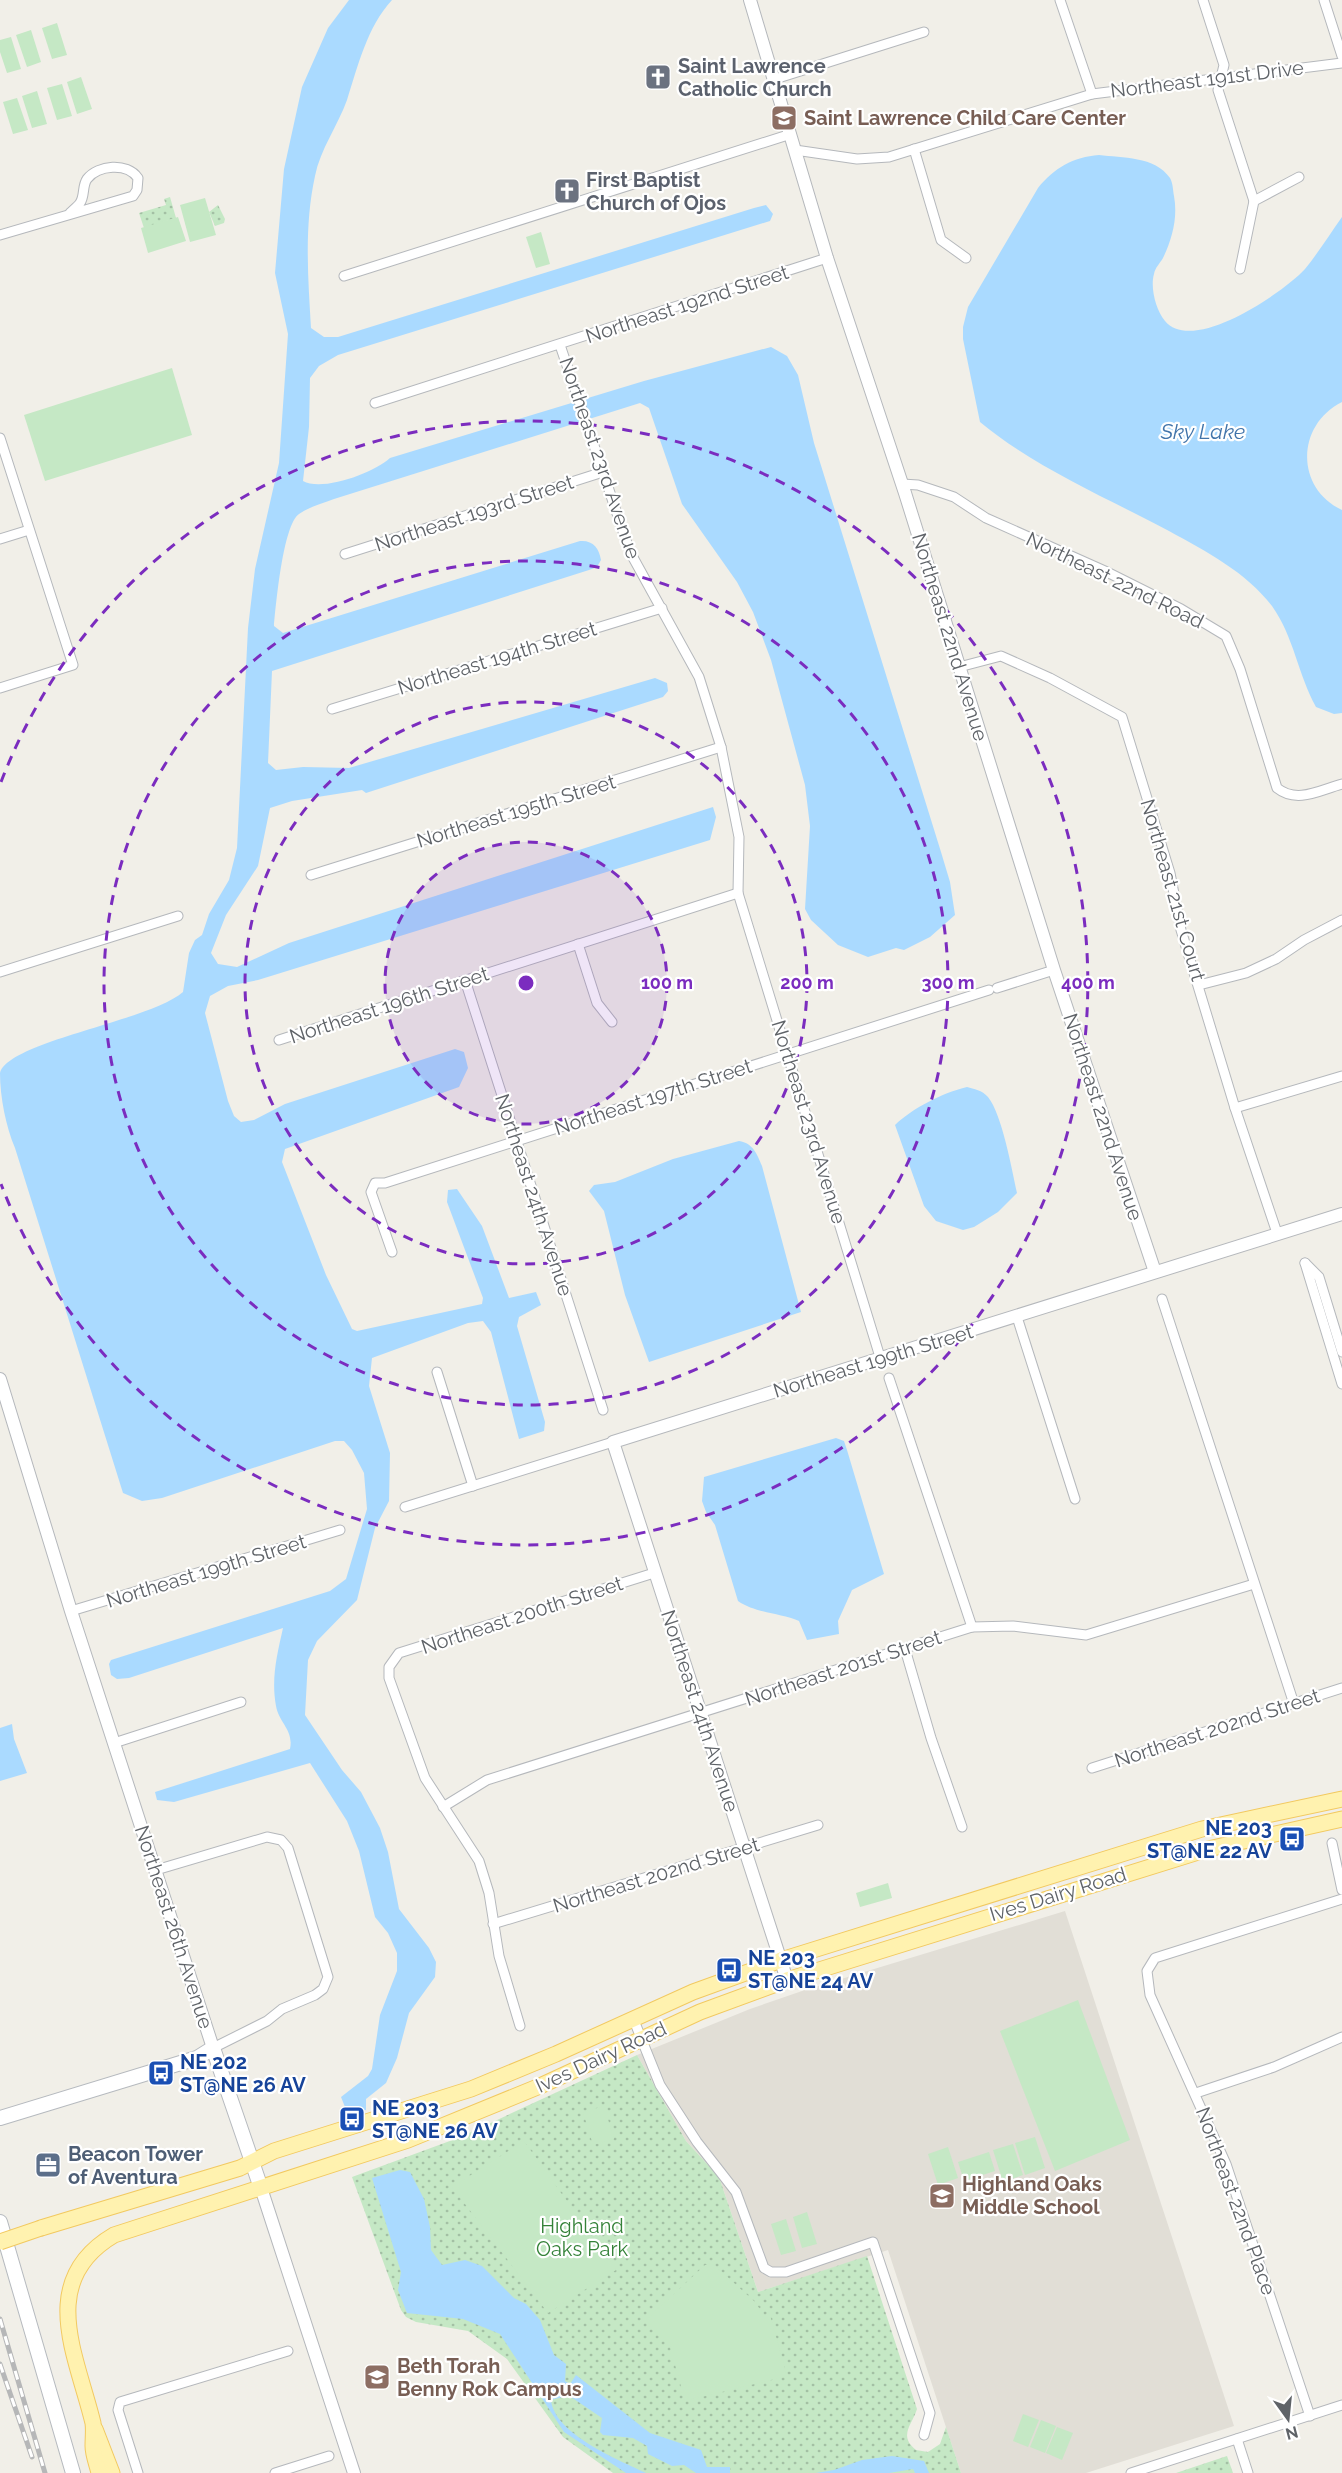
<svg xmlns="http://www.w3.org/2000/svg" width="1342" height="2473" font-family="Raleway,sans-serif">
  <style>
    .education { fill: #e1ded6 }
    .park { fill: url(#park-dots) }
    .pitch { fill: #c5e8c5 }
    .water { fill: #aadaff }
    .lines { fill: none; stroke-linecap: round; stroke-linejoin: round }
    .minor-casing { stroke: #b5b8bc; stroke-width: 11 }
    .tertiary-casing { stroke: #b5b8bc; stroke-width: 14 }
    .secondary-casing { stroke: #b6babf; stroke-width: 16 }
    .primary-casing { stroke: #f2c960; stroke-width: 17 }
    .minor { stroke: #fff; stroke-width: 9 }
    .tertiary { stroke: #fff; stroke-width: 12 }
    .secondary { stroke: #fff; stroke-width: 14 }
    .primary { stroke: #fff2af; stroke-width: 15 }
    .rail-casing { stroke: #b6b7b8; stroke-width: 5 }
    .rail { stroke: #fff; stroke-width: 3; stroke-dasharray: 9; stroke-linecap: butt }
    .primary-bridge-casing { stroke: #f2c960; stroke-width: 17; stroke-linecap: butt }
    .primary-bridge { stroke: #fff2af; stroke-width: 15 }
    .ring { fill: none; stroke: #7b2cbf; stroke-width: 3; stroke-dasharray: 10 8 }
    .labels { text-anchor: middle; stroke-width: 4.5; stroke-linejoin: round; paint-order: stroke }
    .worship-label { font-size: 20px; font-weight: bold; fill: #5b616d; stroke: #fff; text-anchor: start }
    .street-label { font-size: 20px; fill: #5f6368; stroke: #fff }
    .education-label { font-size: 20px; font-weight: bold; fill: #785e54; stroke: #fff; text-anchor: start }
    .transit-label { font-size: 20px; font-weight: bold; fill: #164399; stroke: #fff; text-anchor: start }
    .service-label { font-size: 20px; font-weight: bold; fill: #4e5e75; stroke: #fff; text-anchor: start }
    .park-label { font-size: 20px; fill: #348238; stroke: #fff }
    .water-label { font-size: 21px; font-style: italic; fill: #4174aa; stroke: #fff }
    .centre { fill: #7b2cbf; stroke: #fff; stroke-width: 3 }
    .ring-label { font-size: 18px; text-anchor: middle; font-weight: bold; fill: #7b2cbf; stroke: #fff; stroke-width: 4.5; stroke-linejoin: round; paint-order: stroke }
  </style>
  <defs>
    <pattern id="park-dots" width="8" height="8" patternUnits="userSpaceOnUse" patternTransform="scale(1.5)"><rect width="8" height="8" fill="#c5e8c5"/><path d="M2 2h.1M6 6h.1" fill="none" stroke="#a3c0a4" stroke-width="1.8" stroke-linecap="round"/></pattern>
  </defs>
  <rect width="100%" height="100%" fill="#f1efe8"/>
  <polygon class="education" points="1065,1911 1234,2426 1086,2473 961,2473 888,2250 758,2292 719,2177 686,2141 637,2055 750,2009 805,1990"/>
  <g class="park">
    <polygon points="170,197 176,218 144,228 139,213 166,205 164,199"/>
    <polygon points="218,205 225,219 224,223 215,226 209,212"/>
    <path d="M637 2055 686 2141 719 2177 758 2292 867 2256 917 2409C912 2425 898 2436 916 2450L928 2452 940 2444 946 2427 961 2473H613L563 2437 507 2359 468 2331 416 2322 406 2317 401 2310 352 2177 458 2138Z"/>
    <polygon points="1227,2456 1233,2473 1176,2473"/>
  </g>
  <g class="pitch">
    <polygon points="57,23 67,55 52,59 42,28"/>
    <polygon points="31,30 41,62 27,67 16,35"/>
    <polygon points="11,37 21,69 7,73 0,52 0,40"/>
    <polygon points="81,77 92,109 77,114 67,82"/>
    <polygon points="62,84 72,116 57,120 47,88"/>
    <polygon points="37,91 47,124 32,128 22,96"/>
    <polygon points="17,98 28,130 13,134 3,102"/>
    <polygon points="205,198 216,235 190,242 180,205"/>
    <polygon points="178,217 186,241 148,253 141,228"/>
    <polygon points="541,232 550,264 536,268 526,237"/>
    <polygon points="172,368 192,435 45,481 24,415"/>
    <polygon points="888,1883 892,1898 860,1907 856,1893"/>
    <polygon points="1078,2000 1130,2140 1055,2171 1000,2031"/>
    <polygon points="604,2106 614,2139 593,2145 583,2112"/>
    <polygon points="1035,2137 1045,2168 1025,2175 1015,2143"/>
    <polygon points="524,2141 616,2270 548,2313 452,2187"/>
    <polygon points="1013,2144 1023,2175 1003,2182 993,2150"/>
    <polygon points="948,2147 958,2178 938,2185 928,2154"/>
    <polygon points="989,2152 995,2171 964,2181 958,2162"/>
    <polygon points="807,2212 817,2244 802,2248 793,2217"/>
    <polygon points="786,2219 796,2251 781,2255 771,2224"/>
    <polygon points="713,2264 754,2301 765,2316 770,2315 787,2376 685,2401 669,2343 646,2320 705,2265"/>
    <polygon points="1023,2414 1039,2420 1028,2447 1013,2441"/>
    <polygon points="1041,2420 1056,2426 1045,2453 1030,2447"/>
    <polygon points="1057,2427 1073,2433 1062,2460 1046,2453"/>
  </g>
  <g class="water">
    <path d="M349 0H392C367 27 358 66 347 100 338 125 320 150 315 176 304 226 308 277 311 328L324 337H338L754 208 766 205 773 214 770 221 338 355 319 366 310 378 309 427 303 481C322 492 374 473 390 458L644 381 771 347 787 356 798 375 814 443 941 852 950 882 955 915 930 937 904 950 896 948 868 957 838 945 811 920 805 909 810 826 805 785 771 660 753 612 737 582 682 504 649 408 640 403 334 499C323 503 309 507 299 514 283 525 276 605 274 626L283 633 580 541C593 540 599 548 601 560L597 567 589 570 272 671 268 763 276 770 303 767 349 768 655 678 667 683 668 691 663 697 366 793 362 790 292 801 270 808 258 866 226 915 211 953 218 964 237 967 289 943 713 807 716 817 710 840 258 980 228 986 210 996 205 1013 228 1101 234 1116 241 1122 254 1120 285 1104 455 1049 464 1052 468 1068 459 1087 285 1149 282 1162 326 1275 352 1329 357 1331 482 1304 483 1298 447 1202 448 1190 457 1189 482 1226 509 1298 536 1292 541 1305 519 1317 517 1326 545 1422 544 1431 519 1439 491 1332 483 1321 468 1323 372 1358 369 1386 390 1453 389 1501 375 1528 357 1600 317 1641 308 1660 305 1715 342 1770 361 1792 380 1828 388 1852 399 1909 429 1948 436 1962 435 1977 409 2013 397 2058 386 2083 366 2099V2110L355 2113 345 2107 341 2097 368 2076 372 2069 380 2015 397 1971V1953L388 1933 375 1917 359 1851 347 1821 310 1763 174 1802 157 1800 155 1792 290 1749C294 1730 279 1723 276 1706 271 1678 277 1655 283 1628L129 1678 117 1679 111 1675 109 1664 111 1660 330 1591 346 1579 367 1509 364 1473 352 1450 344 1441H335L162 1498 142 1501 123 1493 15 1148C6 1127 0 1097 0 1073 9 1041 150 1021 183 992L189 953 195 940 202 935 209 914 229 880 237 848 248 628 255 569 279 463 288 334 275 273 284 169 302 87 328 28Z"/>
    <path d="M1099 155C1122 158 1155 156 1170 178 1173 183 1173 191 1174 196 1178 218 1172 239 1163 258 1160 263 1155 268 1154 274 1150 288 1156 310 1165 321 1193 355 1284 292 1305 269 1318 253 1330 234 1342 217V402C1296 425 1295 488 1342 510V713L1334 714 1316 707C1298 675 1294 637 1272 606 1246 572 1207 552 1169 531 1107 498 1034 467 980 422L963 339V327L968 307 1038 188C1054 168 1073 157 1099 155Z"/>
    <path d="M967 1087C974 1089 982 1090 988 1097 1002 1114 1012 1170 1017 1193L998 1212 974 1227 963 1230 936 1221 924 1206 895 1125C913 1108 942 1093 967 1087Z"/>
    <path d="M739 1141C753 1143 757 1154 762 1166L801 1312 649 1362 625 1295 604 1211 589 1191 594 1185 615 1182 673 1159Z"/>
    <path d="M836 1438 844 1441 847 1450 884 1574 852 1590 838 1621 839 1634 807 1640 799 1621C780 1613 755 1613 738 1601L715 1525 706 1512 702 1501 704 1477Z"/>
    <polygon points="12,1724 14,1739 27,1773 0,1781 0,1728"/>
    <path d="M400 2170 410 2172 424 2199 430 2227 431 2250 442 2265 465 2260 482 2266 514 2298 526 2304 540 2320 554 2355 566 2364 565 2381 570 2384 576 2375 650 2433 701 2450 707 2467H730V2473H696L684 2465 672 2466 648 2454 647 2446 633 2438 603 2435 600 2432 602 2418 574 2399 567 2396 551 2400C554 2434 619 2460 646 2473H626L564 2432 500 2334 463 2319 407 2313 398 2290 401 2272 372 2178Z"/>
    <polygon points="892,2456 924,2461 929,2473 915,2473 913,2469 889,2473 816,2473 834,2470 862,2460"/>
  </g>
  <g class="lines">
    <defs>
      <g id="minor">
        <polyline points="1060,0 1092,94"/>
        <polyline points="1203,0 1224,65 1218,90 1254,201"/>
        <polyline points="1324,0 1342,56"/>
        <polyline points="775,79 924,32"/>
        <polyline points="914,149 941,240 966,258"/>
        <polyline points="795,150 857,159 889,157 1092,94 1342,63"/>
        <path d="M0 235 133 196 137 190 138 178C127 162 98 165 87 179 82 186 85 196 80 203 78 206 73 210 70 213"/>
        <polyline points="1240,269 1254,201 1299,177"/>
        <polyline points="344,276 791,134"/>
        <polyline points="560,345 630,552 699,677 721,747 739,837 738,893 880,1357"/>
        <polyline points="375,403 827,258"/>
        <polyline points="0,438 73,665 0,688"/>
        <path d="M902 484 918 485 954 497 986 518 1105 571 1181 609 1226 636 1240 669 1277 788C1297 804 1320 790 1342 784"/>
        <polyline points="0,539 29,530"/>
        <polyline points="345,554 603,472"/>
        <polyline points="959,667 1001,656 1050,678 1122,717 1170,873 1181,930 1235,1108 1277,1233"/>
        <polyline points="332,709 662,608"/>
        <polyline points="311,875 721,747"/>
        <polyline points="578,944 597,1003 612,1022"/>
        <polyline points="0,972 178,916"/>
        <polyline points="465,980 603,1410"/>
        <polyline points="1199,985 1246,973 1276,959 1304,940 1342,920"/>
        <polyline points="997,988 1054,970"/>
        <polyline points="279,1040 738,893"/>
        <polyline points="1235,1108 1342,1076"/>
        <polyline points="392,1252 371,1192 375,1183 385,1183 989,990"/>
        <polyline points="1305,1263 1342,1384"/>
        <polyline points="1305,1263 1319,1277 1342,1352"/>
        <polyline points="1162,1299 1294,1704"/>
        <polyline points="1017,1317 1075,1499"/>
        <polyline points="437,1372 473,1486"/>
        <polyline points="889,1378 972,1627"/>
        <polyline points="405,1507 613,1442"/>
        <polyline points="71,1611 340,1530"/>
        <polyline points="905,1649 931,1738 962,1827"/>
        <polyline points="114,1743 241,1702"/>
        <polyline points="1092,1768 1342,1688"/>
        <polyline points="443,1807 487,1780 972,1627 1013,1626 1086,1635 1254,1584"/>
        <polyline points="1332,1843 1342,1890"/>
        <polyline points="156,1870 267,1837 281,1840 288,1848 328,1977 323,1989 315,1995 282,2009 267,2021 213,2048"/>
        <polyline points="493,1924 818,1825"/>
        <polyline points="633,2018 660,2085 697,2142 736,2192 764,2268 771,2272 786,2272 873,2242 930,2413 924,2435"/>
        <polyline points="520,2026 499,1956 489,1893 479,1861 425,1778 389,1678 389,1667 399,1653 654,1573"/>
        <polyline points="1196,2093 1274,2067 1342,2037"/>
        <polyline points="1310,2416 1226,2164 1150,1995 1147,1971 1155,1958 1342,1899"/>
        <polyline points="1237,2439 1248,2473"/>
        <polyline points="138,2473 118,2410 120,2402 288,2351"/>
        <polyline points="275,2473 329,2456"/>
        <polyline points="1131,2473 1342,2405"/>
      </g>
      <g id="tertiary">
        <polyline points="750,0 827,258 905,493 1054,970 1155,1272"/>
        <polyline points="0,1379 71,1611 213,2048"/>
        <polyline points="787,1980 613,1442 1342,1214"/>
        <polyline points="261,2188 354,2473"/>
      </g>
      <g id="secondary">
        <polyline points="0,2118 197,2058 213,2048 261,2188"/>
        <polyline points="0,2222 73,2473"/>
      </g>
      <g id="primary">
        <polyline points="41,2228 240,2168 274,2151 471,2089 556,2054 693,1992 781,1960 1202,1829 1342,1799"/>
        <polyline points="95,2429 112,2473"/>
        <path d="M99 2473C97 2464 93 2455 93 2446 93 2438 94 2430 93 2423 77 2356 36 2281 114 2235L408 2140 540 2086 700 2012 787 1980 1208 1849 1342 1819"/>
      </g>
    </defs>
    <use href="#minor" class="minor-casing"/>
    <use href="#tertiary" class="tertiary-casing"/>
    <use href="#secondary" class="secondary-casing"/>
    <use href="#primary" class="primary-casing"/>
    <use href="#minor" class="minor"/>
    <use href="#tertiary" class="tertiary"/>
    <use href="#secondary" class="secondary"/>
    <use href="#primary" class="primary"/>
    <defs>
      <g id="rail">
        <polyline points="0,2319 45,2473"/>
        <polyline points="0,2364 32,2457"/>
      </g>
    </defs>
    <use href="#rail" class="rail-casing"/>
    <use href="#rail" class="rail"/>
    <defs>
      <polyline id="primary-bridge" points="0,2242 41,2228"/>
    </defs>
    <use href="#primary-bridge" class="primary-bridge-casing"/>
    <use href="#primary-bridge" class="primary-bridge"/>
  </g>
  <circle cx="526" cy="983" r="141" fill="#7b2cbf" fill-opacity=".12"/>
  <g class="ring">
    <circle cx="526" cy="983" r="141"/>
    <circle cx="526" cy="983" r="281"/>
    <circle cx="526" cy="983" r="422"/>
    <path d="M1 782A562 562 0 1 1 1 1184"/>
  </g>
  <defs>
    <symbol id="church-square" viewBox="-11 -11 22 22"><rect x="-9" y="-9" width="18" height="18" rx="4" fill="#6b7280" stroke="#fff"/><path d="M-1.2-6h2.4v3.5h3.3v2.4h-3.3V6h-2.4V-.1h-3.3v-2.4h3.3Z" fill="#fff"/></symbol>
    <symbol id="school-square" viewBox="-11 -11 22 22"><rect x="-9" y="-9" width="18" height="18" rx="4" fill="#8d6e63" stroke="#fff"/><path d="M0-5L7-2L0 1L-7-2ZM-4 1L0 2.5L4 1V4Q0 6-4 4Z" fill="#fff"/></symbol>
    <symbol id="bus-square" viewBox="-11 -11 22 22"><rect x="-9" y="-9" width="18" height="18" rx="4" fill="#1a4fb4" stroke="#fff"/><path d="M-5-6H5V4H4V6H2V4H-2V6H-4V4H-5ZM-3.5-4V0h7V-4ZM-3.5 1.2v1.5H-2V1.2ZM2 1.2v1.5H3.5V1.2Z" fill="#fff"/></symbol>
    <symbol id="office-square" viewBox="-11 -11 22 22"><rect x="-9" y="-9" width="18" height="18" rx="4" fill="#5c6f8a" stroke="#fff"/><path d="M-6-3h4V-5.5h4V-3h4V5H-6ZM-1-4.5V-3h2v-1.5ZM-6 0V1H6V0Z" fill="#fff"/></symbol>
  </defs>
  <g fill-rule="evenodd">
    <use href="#church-square" x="643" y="62" width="30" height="30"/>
    <use href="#school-square" x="769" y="103" width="30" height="30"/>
    <use href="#church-square" x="552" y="176" width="30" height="30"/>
    <use href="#bus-square" x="1277" y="1824" width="30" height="30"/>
    <use href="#bus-square" x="714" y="1955" width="30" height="30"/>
    <use href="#bus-square" x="146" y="2058" width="30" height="30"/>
    <use href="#bus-square" x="337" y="2104" width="30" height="30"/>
    <use href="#office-square" x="33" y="2150" width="30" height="30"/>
    <use href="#school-square" x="927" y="2181" width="30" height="30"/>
    <use href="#school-square" x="362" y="2362" width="30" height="30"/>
  </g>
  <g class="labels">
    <g class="worship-label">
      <text x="678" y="73">Saint Lawrence<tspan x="678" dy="23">Catholic Church</tspan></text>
      <text x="586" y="187">First Baptist<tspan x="586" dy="23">Church of Ojos</tspan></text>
    </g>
    <g class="street-label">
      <text transform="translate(1207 79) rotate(-7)" y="7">Northeast 191st Drive</text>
      <text transform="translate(687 304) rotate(-18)" y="7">Northeast 192nd Street</text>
      <text transform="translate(600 458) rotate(71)" y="7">Northeast 23rd Avenue</text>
      <text transform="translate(474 513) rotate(-18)" y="7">Northeast 193rd Street</text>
      <text transform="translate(1115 580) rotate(26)" y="7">Northeast 22nd Road</text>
      <text transform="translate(950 637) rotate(73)" y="7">Northeast 22nd Avenue</text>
      <text transform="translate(497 658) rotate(-17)" y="7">Northeast 194th Street</text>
      <text transform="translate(516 811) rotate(-17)" y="7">Northeast 195th Street</text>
      <text transform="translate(1173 890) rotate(74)" y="7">Northeast 21st Court</text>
      <text transform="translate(389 1005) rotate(-18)" y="7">Northeast 196th Street</text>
      <text transform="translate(653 1097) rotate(-18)" y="7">Northeast 197th Street</text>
      <text transform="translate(1103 1117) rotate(72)" y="7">Northeast 22nd Avenue</text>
      <text transform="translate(809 1122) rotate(73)" y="7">Northeast 23rd Avenue</text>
      <text transform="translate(534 1195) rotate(72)" y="7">Northeast 24th Avenue</text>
      <text transform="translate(873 1361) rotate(-17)" y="7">Northeast 199th Street</text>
      <text transform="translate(206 1571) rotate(-17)" y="7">Northeast 199th Street</text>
      <text transform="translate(522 1615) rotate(-18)" y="7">Northeast 200th Street</text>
      <text transform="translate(843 1668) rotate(-18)" y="7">Northeast 201st Street</text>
      <text transform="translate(700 1711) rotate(72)" y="7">Northeast 24th Avenue</text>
      <text transform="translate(1217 1728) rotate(-18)" y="7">Northeast 202nd Street</text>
      <text transform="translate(656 1875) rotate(-17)" y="7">Northeast 202nd Street</text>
      <text transform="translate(1058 1894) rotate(-17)" y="7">Ives Dairy Road</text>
      <text transform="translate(174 1927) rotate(72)" y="7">Northeast 26th Avenue</text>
      <text transform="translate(601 2057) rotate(-25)" y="7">Ives Dairy Road</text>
      <text transform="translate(1236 2201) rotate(70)" y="7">Northeast 22nd Place</text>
    </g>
    <g class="education-label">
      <text x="804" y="125">Saint Lawrence Child Care Center</text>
      <text x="962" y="2191">Highland Oaks<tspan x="962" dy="23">Middle School</tspan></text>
      <text x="397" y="2373">Beth Torah<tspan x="397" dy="23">Benny Rok Campus</tspan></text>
    </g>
    <g class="transit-label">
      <text x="1272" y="1835" text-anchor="end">NE 203<tspan x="1272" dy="23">ST@NE 22 AV</tspan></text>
      <text x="748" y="1965">NE 203<tspan x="748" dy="23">ST@NE 24 AV</tspan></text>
      <text x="180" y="2069">NE 202<tspan x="180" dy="23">ST@NE 26 AV</tspan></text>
      <text x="372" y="2115">NE 203<tspan x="372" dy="23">ST@NE 26 AV</tspan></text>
    </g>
    <g class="service-label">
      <text x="68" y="2161">Beacon Tower<tspan x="68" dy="23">of Aventura</tspan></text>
    </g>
    <g class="park-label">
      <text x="582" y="2233">Highland<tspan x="582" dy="23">Oaks Park</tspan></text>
    </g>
    <g class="water-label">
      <text x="1203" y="439">Sky Lake</text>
    </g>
  </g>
  <circle cx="526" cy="983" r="9" class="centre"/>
  <g class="ring-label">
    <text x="667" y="989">100 m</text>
    <text x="807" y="989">200 m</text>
    <text x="948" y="989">300 m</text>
    <text x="1088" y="989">400 m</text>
  </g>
  <g transform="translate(1288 2419) rotate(165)" stroke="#ffffff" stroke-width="4.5" paint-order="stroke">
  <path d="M0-4.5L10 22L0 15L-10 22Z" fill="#5f6368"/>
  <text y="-9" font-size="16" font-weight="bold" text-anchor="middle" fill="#5f6368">N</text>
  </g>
</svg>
